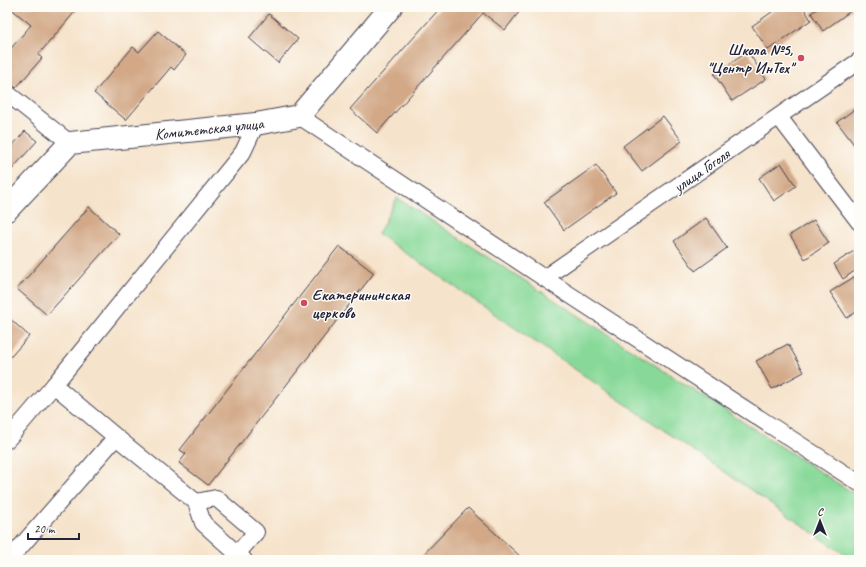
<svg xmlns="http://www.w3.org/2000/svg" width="866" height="567" font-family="Caveat,sans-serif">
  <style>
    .green { fill: #88d999; stroke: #557e6a }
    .building { fill: #d2a886 }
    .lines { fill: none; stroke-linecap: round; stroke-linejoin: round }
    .street-casing { stroke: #423f51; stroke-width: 18 }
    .secondary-casing { stroke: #423f51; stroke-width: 24 }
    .street { stroke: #fff; stroke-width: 16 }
    .secondary { stroke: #fff; stroke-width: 22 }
    .poi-dot { fill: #d1495b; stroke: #fdfcf7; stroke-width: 1.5 }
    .labels { text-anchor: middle; stroke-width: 3; stroke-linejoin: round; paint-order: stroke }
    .poi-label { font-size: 16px; font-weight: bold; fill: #22223b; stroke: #fdfcf7; text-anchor: end }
    .street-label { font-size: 16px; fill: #22223b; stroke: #fdfcf7 }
  </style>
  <rect width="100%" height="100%" fill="#fdfcf7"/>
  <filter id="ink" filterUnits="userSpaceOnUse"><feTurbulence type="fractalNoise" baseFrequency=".025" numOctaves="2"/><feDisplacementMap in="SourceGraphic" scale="8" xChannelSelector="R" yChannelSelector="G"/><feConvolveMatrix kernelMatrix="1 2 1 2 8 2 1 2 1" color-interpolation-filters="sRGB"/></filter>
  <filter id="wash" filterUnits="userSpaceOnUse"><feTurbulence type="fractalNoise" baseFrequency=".012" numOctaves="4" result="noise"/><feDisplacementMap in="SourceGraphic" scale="16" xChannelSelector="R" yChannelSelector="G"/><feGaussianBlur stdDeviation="0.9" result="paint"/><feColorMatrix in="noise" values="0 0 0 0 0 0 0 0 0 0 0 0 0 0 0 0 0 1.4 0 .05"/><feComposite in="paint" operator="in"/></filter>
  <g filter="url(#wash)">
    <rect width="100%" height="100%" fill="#f6e3cb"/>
    <polygon class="green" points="397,198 859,497 859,560 853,560 378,234"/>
    <g id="blocks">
      <g class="building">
        <polygon points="9,7 79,7 38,55 42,58 16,88 7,80 7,53 31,25"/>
        <polygon points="441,7 523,7 505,30 483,13 377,133 350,109"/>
        <polygon points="779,7 803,7 811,20 768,50 752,26"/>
        <polygon points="820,7 856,7 823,31 811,13"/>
        <polygon points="269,14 298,39 278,63 249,38"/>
        <polygon points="158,31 186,55 174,70 171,67 126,120 94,93 133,47 139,52"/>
        <polygon points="748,52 766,79 732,101 714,74"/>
        <polygon points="859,106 859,151 837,122"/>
        <polygon points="663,116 682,141 642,171 623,146"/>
        <polygon points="25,131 37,141 7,175 7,152"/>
        <polygon points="781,163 796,186 774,201 759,178"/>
        <polygon points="596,165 616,193 564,230 544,202"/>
        <polygon points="89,207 119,234 47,315 17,289"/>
        <polygon points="706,218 727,248 695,271 674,241"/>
        <polygon points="814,220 829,243 805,259 790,235"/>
        <polygon points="339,246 374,273 208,485 179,463 186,454 180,450"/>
        <polygon points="854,251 859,259 859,268 843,279 834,264"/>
        <polygon points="854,277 859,284 859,310 847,318 830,292"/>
        <polygon points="7,316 29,336 7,361"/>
        <polygon points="788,344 804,372 772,389 756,361"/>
        <polygon points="468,508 524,560 418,560"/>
      </g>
    </g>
  </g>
  <g filter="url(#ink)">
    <use href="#blocks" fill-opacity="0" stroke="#423f51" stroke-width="1"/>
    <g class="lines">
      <defs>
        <g id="street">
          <polyline points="7,93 70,143"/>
          <polyline points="299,116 544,278 859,483"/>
          <polyline points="779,117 859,222"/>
          <polyline points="544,278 859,61"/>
          <polyline points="54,385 243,152 256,124"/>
          <polyline points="116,437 196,502 203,523 244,560"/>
          <polyline points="7,440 54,385 116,437 9,560"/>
          <polyline points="196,502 216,498 256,532 237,554"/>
        </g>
        <polyline id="secondary" points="7,210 70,143 256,124 299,116 391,7"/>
      </defs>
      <use href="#street" class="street-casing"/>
      <use href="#secondary" class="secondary-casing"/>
      <use href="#street" class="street"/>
      <use href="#secondary" class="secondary"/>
    </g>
  </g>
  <g class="poi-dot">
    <circle cx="801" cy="58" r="4"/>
    <circle cx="304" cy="303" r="4"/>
  </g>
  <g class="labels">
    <g class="poi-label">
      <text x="793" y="55">Школа №5,<tspan x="793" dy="18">"Центр ИнТех"</tspan></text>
      <text x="312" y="300" text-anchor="start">Екатерининская<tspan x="312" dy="18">церковь</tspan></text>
    </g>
    <g class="street-label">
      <text transform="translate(209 128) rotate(-6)" y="6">Комитетская улица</text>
      <text transform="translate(701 170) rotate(-35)" y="6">улица Гоголя</text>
    </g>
  </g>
  <rect width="866" height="567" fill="none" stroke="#fdfcf7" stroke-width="24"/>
  <g transform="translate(820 521)" stroke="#fdfcf7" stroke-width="3" paint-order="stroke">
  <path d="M0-3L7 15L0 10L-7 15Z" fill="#22223b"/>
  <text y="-6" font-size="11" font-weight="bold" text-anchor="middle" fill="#22223b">С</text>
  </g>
  <path d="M28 533v6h51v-6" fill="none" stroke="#22223b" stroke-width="2"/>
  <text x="34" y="533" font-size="12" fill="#22223b" stroke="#fdfcf7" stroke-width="3" paint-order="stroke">20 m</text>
</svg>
